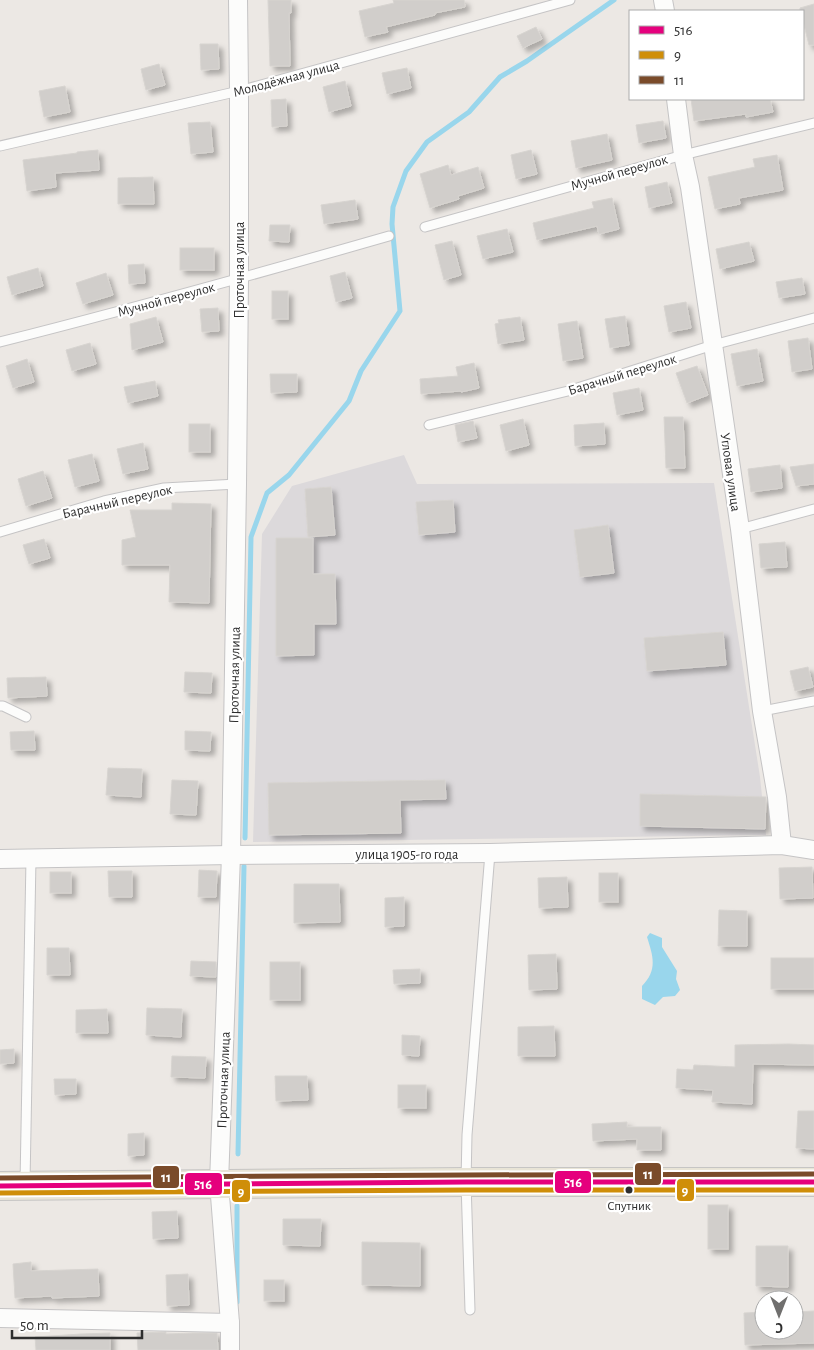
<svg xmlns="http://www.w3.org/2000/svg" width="814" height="1350" font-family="'Alegreya Sans',sans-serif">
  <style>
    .industrial { fill: #dcd9db }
    .water { fill: #99d6ec }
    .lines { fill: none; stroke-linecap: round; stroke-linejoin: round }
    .stream { stroke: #99d6ec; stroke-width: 5 }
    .building { fill: #d1cecb; stroke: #d7d4d0; filter: url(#shadow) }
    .service-casing { stroke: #c5c4c5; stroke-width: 11 }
    .minor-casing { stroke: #c5c4c5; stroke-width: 20 }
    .primary-casing { stroke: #c6c5c4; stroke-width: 30 }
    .service { stroke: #fcfcfb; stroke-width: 9 }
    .minor { stroke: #fcfcfb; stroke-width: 18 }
    .primary { stroke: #e8e4d6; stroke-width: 28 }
    .bus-1-casing { stroke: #fff; stroke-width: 9 }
    .bus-2-casing { stroke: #fff; stroke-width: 9 }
    .bus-3-casing { stroke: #fff; stroke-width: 9 }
    .bus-1 { stroke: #e5007d; stroke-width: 5 }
    .bus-2 { stroke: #cf8e09; stroke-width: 5 }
    .bus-3 { stroke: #7a4b2a; stroke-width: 5 }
    .bus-dot { fill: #2e2e2e; stroke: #fff; stroke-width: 2 }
    .labels { text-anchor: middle; stroke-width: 4.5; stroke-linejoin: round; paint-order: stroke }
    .bus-label { font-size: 13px; fill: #2e2e2e; stroke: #fff }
    .street-label { font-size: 14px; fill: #2e2e2e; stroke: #fff }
    .line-badge { stroke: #fff; stroke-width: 2 }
    .badge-label { font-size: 14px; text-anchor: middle; font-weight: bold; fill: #fff }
  </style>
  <defs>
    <filter id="shadow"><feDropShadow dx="4.5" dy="4.5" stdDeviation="2.5" flood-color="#0004"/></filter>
  </defs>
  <rect width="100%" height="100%" fill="#ece8e4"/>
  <polygon class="industrial" points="404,455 417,484 714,483 760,777 766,835 253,842 262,534 292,486"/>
  <path class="water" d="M650 933 662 938V947L677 971 676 979 680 990 675 996 663 997 655 1005 642 999V986C658 970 653 956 647 937Z"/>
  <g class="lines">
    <g class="stream">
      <polyline points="245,838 251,537 267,493 289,475 349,401 361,371 400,311 392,224 393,207 406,171 427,142 469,112 500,77 527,61 614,0"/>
      <polyline points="238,1154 244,866"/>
      <polyline points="237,1302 237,1206"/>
    </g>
  </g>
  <g class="building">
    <polygon points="268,0 291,0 291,13 289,13 290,66 270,66"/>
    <polygon points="393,0 464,0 465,7 435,13 435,15 386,27 388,32 365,37 359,11 394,3"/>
    <polygon points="814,4 814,45 809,45 803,21 803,11 800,11 800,8"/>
    <polygon points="536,27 542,39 523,48 517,36"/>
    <polygon points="200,44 218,44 219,69 201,70"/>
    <polygon points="159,64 165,85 146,90 141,69"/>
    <polygon points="407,68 411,88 387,94 382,73"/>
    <polygon points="345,81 351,106 329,112 323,87"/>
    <polygon points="65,86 70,112 44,117 39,91"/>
    <polygon points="286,99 287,126 272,127 271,100"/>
    <polygon points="691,99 770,99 773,112 746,117 746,114 694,121"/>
    <polygon points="663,121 666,138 639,143 636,125"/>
    <polygon points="210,122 213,152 191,154 188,123"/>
    <polygon points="607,134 612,160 576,168 571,141"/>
    <polygon points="98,150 99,170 55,173 56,187 27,191 23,160 77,153 77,152"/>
    <polygon points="531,150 537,174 516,179 511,155"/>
    <polygon points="777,155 783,190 739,198 740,204 715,209 708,177 755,167 753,159"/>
    <polygon points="448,165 451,175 478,167 484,188 458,196 459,199 430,208 420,174"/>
    <polygon points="153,177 154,204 118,204 118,178"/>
    <polygon points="667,182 672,203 649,208 645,187"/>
    <polygon points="612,198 619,229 599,234 597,226 537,240 533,223 594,208 592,202"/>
    <polygon points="355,200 358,219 324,224 321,205"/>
    <polygon points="270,225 290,225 289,242 269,241"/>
    <polygon points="507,229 513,252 483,259 477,236"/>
    <polygon points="452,241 461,275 444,280 435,245"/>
    <polygon points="749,242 754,261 720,269 716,249"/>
    <rect x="180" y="248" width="34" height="22"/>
    <polygon points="144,264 145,283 129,284 128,265"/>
    <polygon points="38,268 43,286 12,295 7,277"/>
    <polygon points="345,272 352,298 336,302 330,276"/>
    <polygon points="106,273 113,295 83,304 76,283"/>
    <polygon points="802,278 805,294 779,298 776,282"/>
    <rect x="272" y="291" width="16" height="28"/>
    <polygon points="686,302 691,328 669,332 664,306"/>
    <polygon points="218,308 219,331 202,332 200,309"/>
    <polygon points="625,316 629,345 610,348 605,319"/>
    <polygon points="156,317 163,342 132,350 130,324"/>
    <polygon points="520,317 524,340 498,344 495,324 499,323 498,320"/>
    <polygon points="577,321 583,358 563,361 558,324"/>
    <polygon points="808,338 812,369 792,372 788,341"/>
    <polygon points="90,343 96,364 72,371 66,350"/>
    <polygon points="757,349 763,381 737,386 731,354"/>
    <polygon points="27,359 34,382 13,388 6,366"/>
    <polygon points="474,363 479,388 461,392 461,391 421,394 420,379 458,376 456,367"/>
    <polygon points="697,366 708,395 687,403 676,373"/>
    <polygon points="270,374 297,374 297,392 271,393"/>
    <polygon points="155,381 158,396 128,403 124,387"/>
    <polygon points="639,388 643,410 617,415 613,393"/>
    <polygon points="664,417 683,417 685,468 666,468"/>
    <polygon points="523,419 529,445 506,451 500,425"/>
    <polygon points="473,421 477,438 458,442 455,425"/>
    <polygon points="604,423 605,444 575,446 574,425"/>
    <rect x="189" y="424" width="21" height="28"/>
    <polygon points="143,443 148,469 123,474 117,449"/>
    <polygon points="92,454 99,481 75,487 68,460"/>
    <polygon points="814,464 814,484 796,486 790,467"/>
    <polygon points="780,465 782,488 751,492 748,469"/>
    <polygon points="43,471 52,498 26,506 18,479"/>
    <polygon points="331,487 335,535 308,537 305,489"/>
    <polygon points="453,500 455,532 419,535 416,502"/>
    <polygon points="172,503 211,504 209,603 169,602 170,565 122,565 122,540 136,537 130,510 172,510"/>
    <polygon points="608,525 614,573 580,577 574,530"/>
    <polygon points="276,538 313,538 313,574 335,574 336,624 314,624 314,655 276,656"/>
    <polygon points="44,539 50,558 29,564 23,545"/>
    <polygon points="785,542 787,567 761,568 759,544"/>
    <polygon points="723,632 726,665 647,671 644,638"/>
    <polygon points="808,667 813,687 795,691 790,671"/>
    <polygon points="185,672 212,673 211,693 184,692"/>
    <polygon points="46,677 47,696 8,698 7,678"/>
    <polygon points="34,731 35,750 11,750 10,732"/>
    <polygon points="185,731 211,732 210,751 185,750"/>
    <polygon points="108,768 142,769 141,797 106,795"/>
    <polygon points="172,780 198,781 196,815 170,814"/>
    <polygon points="445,780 446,799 400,800 401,833 269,835 268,783"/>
    <polygon points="640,794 766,797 765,829 640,826"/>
    <polygon points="812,867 813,898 780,899 779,868"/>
    <polygon points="199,870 217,871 216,897 198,897"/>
    <polygon points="108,871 132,871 132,897 109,897"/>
    <rect x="50" y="872" width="21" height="21"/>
    <rect x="599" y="873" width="19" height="29"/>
    <polygon points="567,877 568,907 539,908 538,878"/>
    <polygon points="294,884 339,884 340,922 294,923"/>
    <polygon points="404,897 404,926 385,927 385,898"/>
    <polygon points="719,910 747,911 747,946 718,946"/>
    <polygon points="47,948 69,948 70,975 47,975"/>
    <polygon points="556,954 557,989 529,990 528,955"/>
    <rect x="771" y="958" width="43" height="31"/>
    <polygon points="191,961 216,962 216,977 190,976"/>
    <rect x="270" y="962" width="30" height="38"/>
    <polygon points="420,969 420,983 394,984 393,970"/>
    <polygon points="147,1008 182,1009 181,1037 146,1035"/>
    <polygon points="107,1009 108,1033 76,1033 76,1010"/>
    <polygon points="554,1026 555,1056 518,1056 518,1027"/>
    <polygon points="402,1035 420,1036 419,1056 402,1055"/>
    <polygon points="789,1044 814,1045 814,1065 753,1064 752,1104 712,1102 713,1090 676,1088 677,1069 693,1070 694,1065 735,1067 735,1045"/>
    <polygon points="14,1049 14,1063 0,1064 0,1050"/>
    <polygon points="172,1056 206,1057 205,1078 171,1077"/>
    <polygon points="275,1076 307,1076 308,1100 276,1101"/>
    <polygon points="54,1079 76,1079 76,1094 55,1095"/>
    <rect x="398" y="1085" width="28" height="23"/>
    <polygon points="798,1111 814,1111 814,1149 796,1148"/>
    <polygon points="627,1122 627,1127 661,1127 661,1150 637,1150 637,1139 593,1141 592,1124"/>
    <polygon points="144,1133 144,1155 128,1156 128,1134"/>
    <rect x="708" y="1205" width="20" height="44"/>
    <polygon points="177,1211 178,1238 153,1239 152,1212"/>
    <polygon points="283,1219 321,1219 320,1246 283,1245"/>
    <polygon points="362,1242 420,1243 420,1286 362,1285"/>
    <polygon points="756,1246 788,1246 788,1287 756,1286"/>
    <polygon points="31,1262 31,1271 98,1269 99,1296 52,1298 52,1296 15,1298 13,1264"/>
    <polygon points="188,1274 189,1305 167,1306 166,1275"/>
    <rect x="264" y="1280" width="20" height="21"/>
    <polygon points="814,1311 814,1343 745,1345 744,1313 764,1312 764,1330 794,1330 794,1312"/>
    <polygon points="166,1332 166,1334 193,1333 217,1333 218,1350 138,1350 137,1333"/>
    <polygon points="110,1333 110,1350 36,1350 35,1337 81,1334"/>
  </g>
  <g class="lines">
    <defs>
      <g id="service">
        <polyline points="0,146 239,91 570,0"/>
        <polyline points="425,227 683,155 814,123"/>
        <path d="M0 342C131 309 260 273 389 236"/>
        <polyline points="429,425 568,391 713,345 814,318"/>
        <polyline points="740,529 814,509"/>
        <polyline points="0,532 104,501 164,488 237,484"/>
        <polyline points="0,706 3,706 26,717"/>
        <polyline points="762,711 814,701"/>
        <polyline points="25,1183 31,859"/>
        <polyline points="470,1310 466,1182 467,1135 490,853"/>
      </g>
      <g id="minor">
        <polyline points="663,0 665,11"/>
        <polyline points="676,99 683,155 690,187 740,529 762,711 777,797 782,845"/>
        <polyline points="0,859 231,855 490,853 782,845 814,850"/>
        <polyline points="0,1318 230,1323"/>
        <polyline points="230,1350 230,1323 219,1183 231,855 237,484 239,279 239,91 238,0"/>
      </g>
      <polyline id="primary" points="0,1186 466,1182 814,1182"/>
    </defs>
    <use href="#service" class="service-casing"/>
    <use href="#minor" class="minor-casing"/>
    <use href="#primary" class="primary-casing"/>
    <use href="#service" class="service"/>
    <use href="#minor" class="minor"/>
    <use href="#primary" class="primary"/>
    <defs>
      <polyline id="bus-1" points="0,1186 466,1182 814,1182"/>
      <polyline id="bus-2" points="0,1193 466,1190 814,1190"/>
      <polyline id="bus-3" points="0,1178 466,1175 814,1174"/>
    </defs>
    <use href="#bus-1" class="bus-1-casing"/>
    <use href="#bus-2" class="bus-2-casing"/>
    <use href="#bus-3" class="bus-3-casing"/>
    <use href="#bus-1" class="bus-1"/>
    <use href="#bus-2" class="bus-2"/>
    <use href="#bus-3" class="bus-3"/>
  </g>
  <circle class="bus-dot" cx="629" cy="1190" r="4.5"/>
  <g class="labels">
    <g class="bus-label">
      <text x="629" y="1210">Спутник</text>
    </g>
    <g class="street-label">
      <text transform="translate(286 78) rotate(-15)" y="5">Молодёжная улица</text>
      <text transform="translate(619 172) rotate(-16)" y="5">Мучной переулок</text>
      <text transform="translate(239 270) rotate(-90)" y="5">Проточная улица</text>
      <text transform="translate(166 299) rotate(-15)" y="5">Мучной переулок</text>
      <text transform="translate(622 374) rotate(-17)" y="5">Барачный переулок</text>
      <text transform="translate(731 472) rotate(82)" y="5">Угловая улица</text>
      <text transform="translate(117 501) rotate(-13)" y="5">Барачный переулок</text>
      <text transform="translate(234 675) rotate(-89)" y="5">Проточная улица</text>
      <text x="407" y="859">улица 1905-го года</text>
      <text transform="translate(223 1080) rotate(-88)" y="5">Проточная улица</text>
    </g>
  </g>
  <g class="line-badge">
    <rect x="634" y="1162" width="28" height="24" rx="5" fill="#7a4b2a"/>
    <rect x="152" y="1165" width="28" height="24" rx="5" fill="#7a4b2a"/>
    <rect x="554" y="1170" width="38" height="24" rx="5" fill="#e5007d"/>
    <rect x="184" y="1172" width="39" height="24" rx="5" fill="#e5007d"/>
    <rect x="676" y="1178" width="19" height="24" rx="5" fill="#cf8e09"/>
    <rect x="231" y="1179" width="20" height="24" rx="5" fill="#cf8e09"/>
  </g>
  <g class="badge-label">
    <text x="648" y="1179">11</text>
    <text x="166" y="1182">11</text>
    <text x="573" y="1187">516</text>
    <text x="203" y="1189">516</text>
    <text x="685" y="1195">9</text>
    <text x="241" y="1196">9</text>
  </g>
  <rect x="629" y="10" width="175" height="90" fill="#ffffff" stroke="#ababab"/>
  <rect x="639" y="26" width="25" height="8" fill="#e5007d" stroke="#ababab"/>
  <text x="674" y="35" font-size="15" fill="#2e2e2e">516</text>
  <rect x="639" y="51" width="25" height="8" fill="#cf8e09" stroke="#ababab"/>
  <text x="674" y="60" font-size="15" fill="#2e2e2e">9</text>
  <rect x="639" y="76" width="25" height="8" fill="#7a4b2a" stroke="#ababab"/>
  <text x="674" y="85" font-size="15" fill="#2e2e2e">11</text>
  <g transform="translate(779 1315) rotate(180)"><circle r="24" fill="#ffffff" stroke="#ababab"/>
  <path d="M0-4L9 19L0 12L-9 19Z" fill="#706f6e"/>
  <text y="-8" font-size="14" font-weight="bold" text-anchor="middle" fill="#2e2e2e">С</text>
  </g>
  <path d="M12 1330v8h130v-8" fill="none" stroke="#2e2e2e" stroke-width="2.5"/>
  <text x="20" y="1330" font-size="15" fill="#2e2e2e" stroke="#ffffff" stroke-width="4" paint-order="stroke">50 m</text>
</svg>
